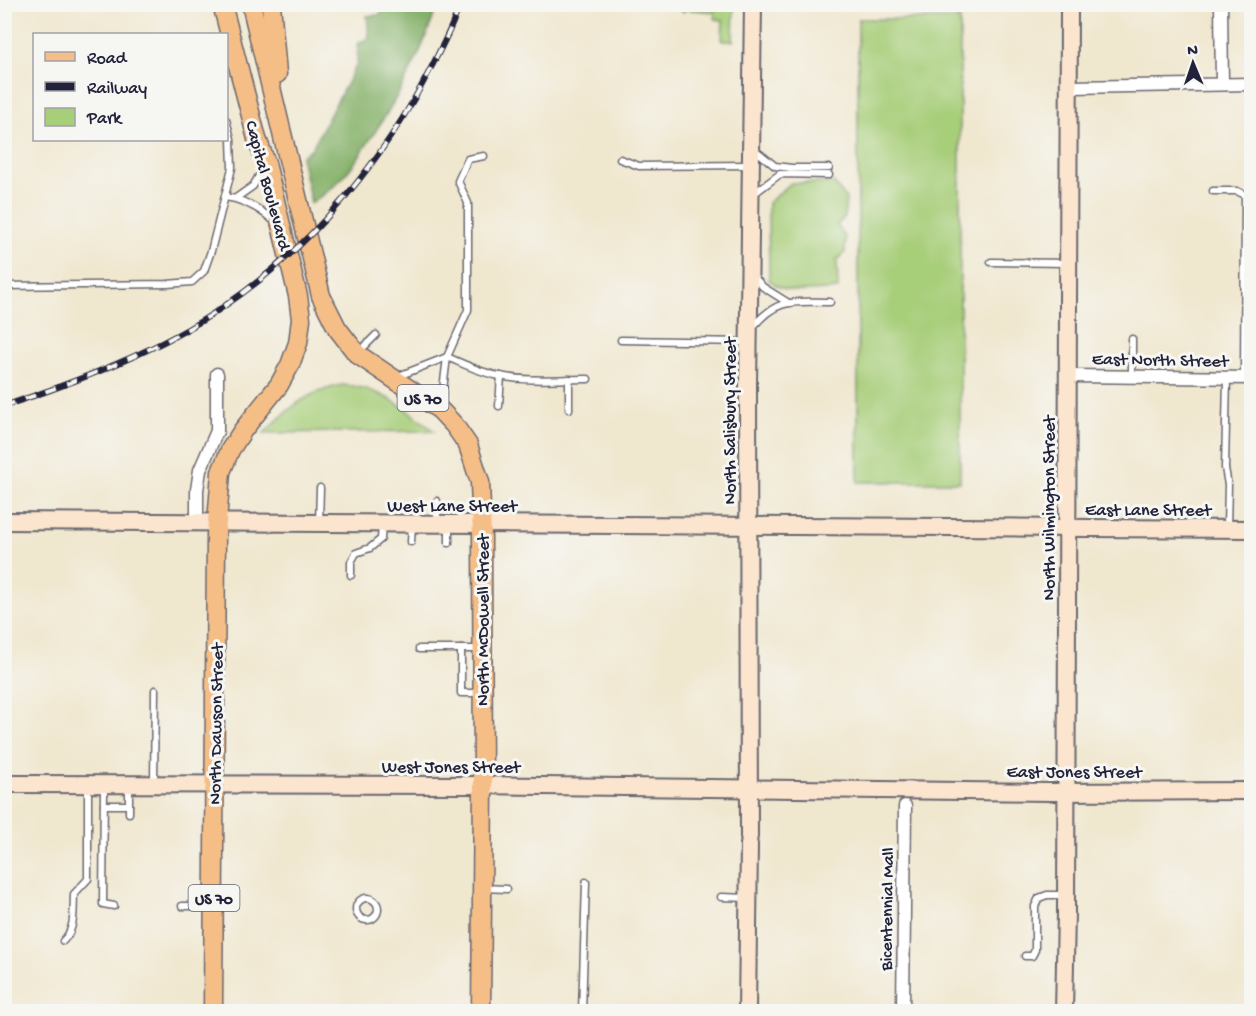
<svg xmlns="http://www.w3.org/2000/svg" width="1256" height="1016" font-family="'Gochi Hand',sans-serif">
  <style>
    .green { fill: #a7ce79; stroke: #64785a; stroke-width: 1.5 }
    .forest { fill: #85b169; stroke: #546a52; stroke-width: 1.5 }
    .lines { fill: none; stroke-linecap: round; stroke-linejoin: round }
    .lane-casing { stroke: #6a676f; stroke-width: 9 }
    .street-casing { stroke: #6a676f; stroke-width: 15 }
    .secondary-casing { stroke: #6a676f; stroke-width: 20 }
    .primary-casing { stroke: #6a676f; stroke-width: 21 }
    .lane { stroke: #fff; stroke-width: 6 }
    .street { stroke: #fff; stroke-width: 12 }
    .secondary { stroke: #fbe5cf; stroke-width: 16 }
    .primary { stroke: #f6be87; stroke-width: 18 }
    .rail-casing { stroke: #22223b; stroke-width: 6 }
    .rail { stroke: #f6f6f2; stroke-width: 4; stroke-dasharray: 11; stroke-linecap: butt }
    .labels { text-anchor: middle; stroke-width: 6; stroke-linejoin: round; paint-order: stroke }
    .shield { fill: #f6f6f2; stroke: #626272; stroke-width: 1.5 }
    .shield-label { font-size: 16px; font-weight: bold; fill: #22223b }
    .street-label { font-size: 18px; fill: #22223b; stroke: #f6f6f2 }
  </style>
  <rect width="100%" height="100%" fill="#f6f6f2"/>
  <filter id="ink" filterUnits="userSpaceOnUse"><feTurbulence type="fractalNoise" baseFrequency=".0167" numOctaves="2"/><feDisplacementMap in="SourceGraphic" scale="12" xChannelSelector="R" yChannelSelector="G"/><feConvolveMatrix kernelMatrix="1 2 1 2 8 2 1 2 1" color-interpolation-filters="sRGB"/></filter>
  <filter id="wash" filterUnits="userSpaceOnUse"><feTurbulence type="fractalNoise" baseFrequency=".008" numOctaves="4" result="noise"/><feDisplacementMap in="SourceGraphic" scale="24" xChannelSelector="R" yChannelSelector="G"/><feGaussianBlur stdDeviation="1.35" result="paint"/><feColorMatrix in="noise" values="0 0 0 0 0 0 0 0 0 0 0 0 0 0 0 0 0 1.4 0 .05"/><feComposite in="paint" operator="in"/></filter>
  <g filter="url(#wash)">
    <rect width="100%" height="100%" fill="#f0e7cf"/>
    <g class="green">
      <polygon points="677,4 734,5 733,41 722,41 723,20 715,19 715,12 684,9 684,12 679,10"/>
      <rect x="858" y="19" width="102" height="463"/>
      <path d="M791 183H834L846 199 844 218 837 225 845 237V252L837 260 838 289C815 290 787 297 769 280L768 203Z"/>
      <path d="M342 385C378 386 407 409 434 431L264 433C292 406 304 393 342 385Z"/>
    </g>
    <path class="forest" d="M383 5H437C424 50 401 92 375 132 364 149 352 169 337 183 330 191 320 197 311 203L301 157 312 148 357 64 358 43 369 38 367 16 378 15 383 11Z"/>
  </g>
  <g filter="url(#ink)">
    <g class="lines">
      <defs>
        <g id="lane">
          <polyline points="754,149 775,166 792,168 829,168"/>
          <polyline points="620,159 639,166 750,165"/>
          <polyline points="1213,191 1237,191 1245,195 1244,378"/>
          <polyline points="752,195 780,174 829,175"/>
          <path d="M225 197C243 199 260 209 274 221"/>
          <polyline points="236,198 253,186 263,169"/>
          <polyline points="991,262 1068,263"/>
          <polyline points="754,277 763,287 787,302"/>
          <polyline points="4,286 167,284 192,282 204,271 211,251 232,168 231,139 226,120"/>
          <path d="M753 327C777 297 795 302 830 302"/>
          <polyline points="621,340 747,342"/>
          <polyline points="358,353 376,335"/>
          <polyline points="1132,376 1132,339"/>
          <path d="M396 377 447 357C464 364 481 373 500 376 528 382 559 379 588 379"/>
          <polyline points="1227,378 1225,468 1228,485 1227,527"/>
          <polyline points="441,406 447,357 468,310 468,203 458,181 468,159 484,156"/>
          <polyline points="499,406 501,376"/>
          <polyline points="569,409 569,379"/>
          <polyline points="319,523 320,488"/>
          <polyline points="437,524 437,501"/>
          <polyline points="411,542 412,525"/>
          <polyline points="449,543 449,525"/>
          <polyline points="351,575 351,562 356,553 370,548 381,539 382,525"/>
          <polyline points="419,649 481,649"/>
          <polyline points="461,649 461,693 479,693"/>
          <polyline points="154,783 155,690"/>
          <polyline points="104,785 103,904 114,906"/>
          <polyline points="104,805 129,805"/>
          <polyline points="129,813 129,785"/>
          <polyline points="483,888 507,889"/>
          <polyline points="721,897 748,898"/>
          <circle cx="367" cy="909" r="11"/>
          <polyline points="182,906 210,906"/>
          <path d="M63 941C76 929 73 911 74 894L88 879V785"/>
          <polyline points="1025,956 1032,956 1035,950 1035,906 1039,898 1047,895 1066,895"/>
          <polyline points="582,1012 586,882"/>
        </g>
        <g id="street">
          <polyline points="1221,4 1222,84"/>
          <polyline points="1071,87 1252,84"/>
          <polyline points="1068,376 1252,378"/>
          <polyline points="197,522 197,490 200,470 217,431 217,374"/>
          <polyline points="903,1012 905,806"/>
        </g>
        <g id="secondary">
          <polyline points="4,521 1252,529"/>
          <polyline points="4,784 465,785 1051,792 1252,791"/>
          <polyline points="749,837 748,385 753,4"/>
          <polyline points="747,1012 749,844"/>
          <polyline points="1064,1012 1066,913 1069,4"/>
        </g>
        <g id="primary">
          <polyline points="251,4 321,296 337,328 357,354 440,410 454,425 468,445 480,482 482,537 483,785 481,1012"/>
          <polyline points="271,4 277,74"/>
          <polyline points="213,1012 216,535 221,472 230,450 243,430 279,385 290,365 298,343 301,319 298,296 266,163 257,139 222,4"/>
        </g>
      </defs>
      <use href="#lane" class="lane-casing"/>
      <use href="#street" class="street-casing"/>
      <use href="#secondary" class="secondary-casing"/>
      <use href="#primary" class="primary-casing"/>
      <use href="#lane" class="lane"/>
      <use href="#street" class="street"/>
      <use href="#secondary" class="secondary"/>
      <use href="#primary" class="primary"/>
      <defs>
        <path id="rail" d="M4 406C76 382 161 350 223 307 312 247 383 162 432 66 442 46 453 26 460 4"/>
      </defs>
      <use href="#rail" class="rail-casing"/>
      <use href="#rail" class="rail"/>
    </g>
  </g>
  <g class="labels">
    <g class="shield">
      <rect x="397.5" y="385" width="51" height="26" rx="4.5"/>
      <rect x="188.5" y="885" width="51" height="26" rx="4.5"/>
    </g>
    <g class="shield-label">
      <text x="423" y="404">US 70</text>
      <text x="214" y="904">US 70</text>
    </g>
    <g class="street-label">
      <text transform="translate(269 185) rotate(75)" y="6">Capital Boulevard</text>
      <text transform="translate(1160 359) rotate(1)" y="6">East North Street</text>
      <text transform="translate(729 421) rotate(-90)" y="6">North Salisbury Street</text>
      <text x="452" y="511">West Lane Street</text>
      <text transform="translate(1048 508) rotate(-90)" y="6">North Wilmington Street</text>
      <text x="1148" y="515">East Lane Street</text>
      <text transform="translate(482 620) rotate(-90)" y="6">North McDowell Street</text>
      <text transform="translate(215 724) rotate(-89)" y="6">North Dawson Street</text>
      <text x="451" y="772">West Jones Street</text>
      <text x="1074" y="777">East Jones Street</text>
      <text transform="translate(886 909) rotate(-89)" y="6">Bicentennial Mall</text>
    </g>
  </g>
  <rect width="1256" height="1016" fill="none" stroke="#f6f6f2" stroke-width="24"/>
  <rect x="33" y="33" width="195" height="108" fill="#f6f6f2" stroke="#a1a1a9" stroke-width="1.5"/>
  <rect x="45" y="52" width="30" height="9" fill="#f6be87" stroke="#a1a1a9" stroke-width="1.5"/>
  <text x="87" y="63" font-size="18" fill="#22223b">Road</text>
  <rect x="45" y="82" width="30" height="9" fill="#22223b" stroke="#a1a1a9" stroke-width="1.5"/>
  <text x="87" y="93" font-size="18" fill="#22223b">Railway</text>
  <rect x="45" y="108" width="30" height="18" fill="#a7ce79" stroke="#a1a1a9" stroke-width="1.5"/>
  <text x="87" y="123" font-size="18" fill="#22223b">Park</text>
  <g transform="translate(1193 63) rotate(358)" stroke="#f6f6f2" stroke-width="4.5" paint-order="stroke">
  <path d="M0-4.5L10 22L0 15L-10 22Z" fill="#22223b"/>
  <text y="-9" font-size="16" font-weight="bold" text-anchor="middle" fill="#22223b">N</text>
  </g>
</svg>
